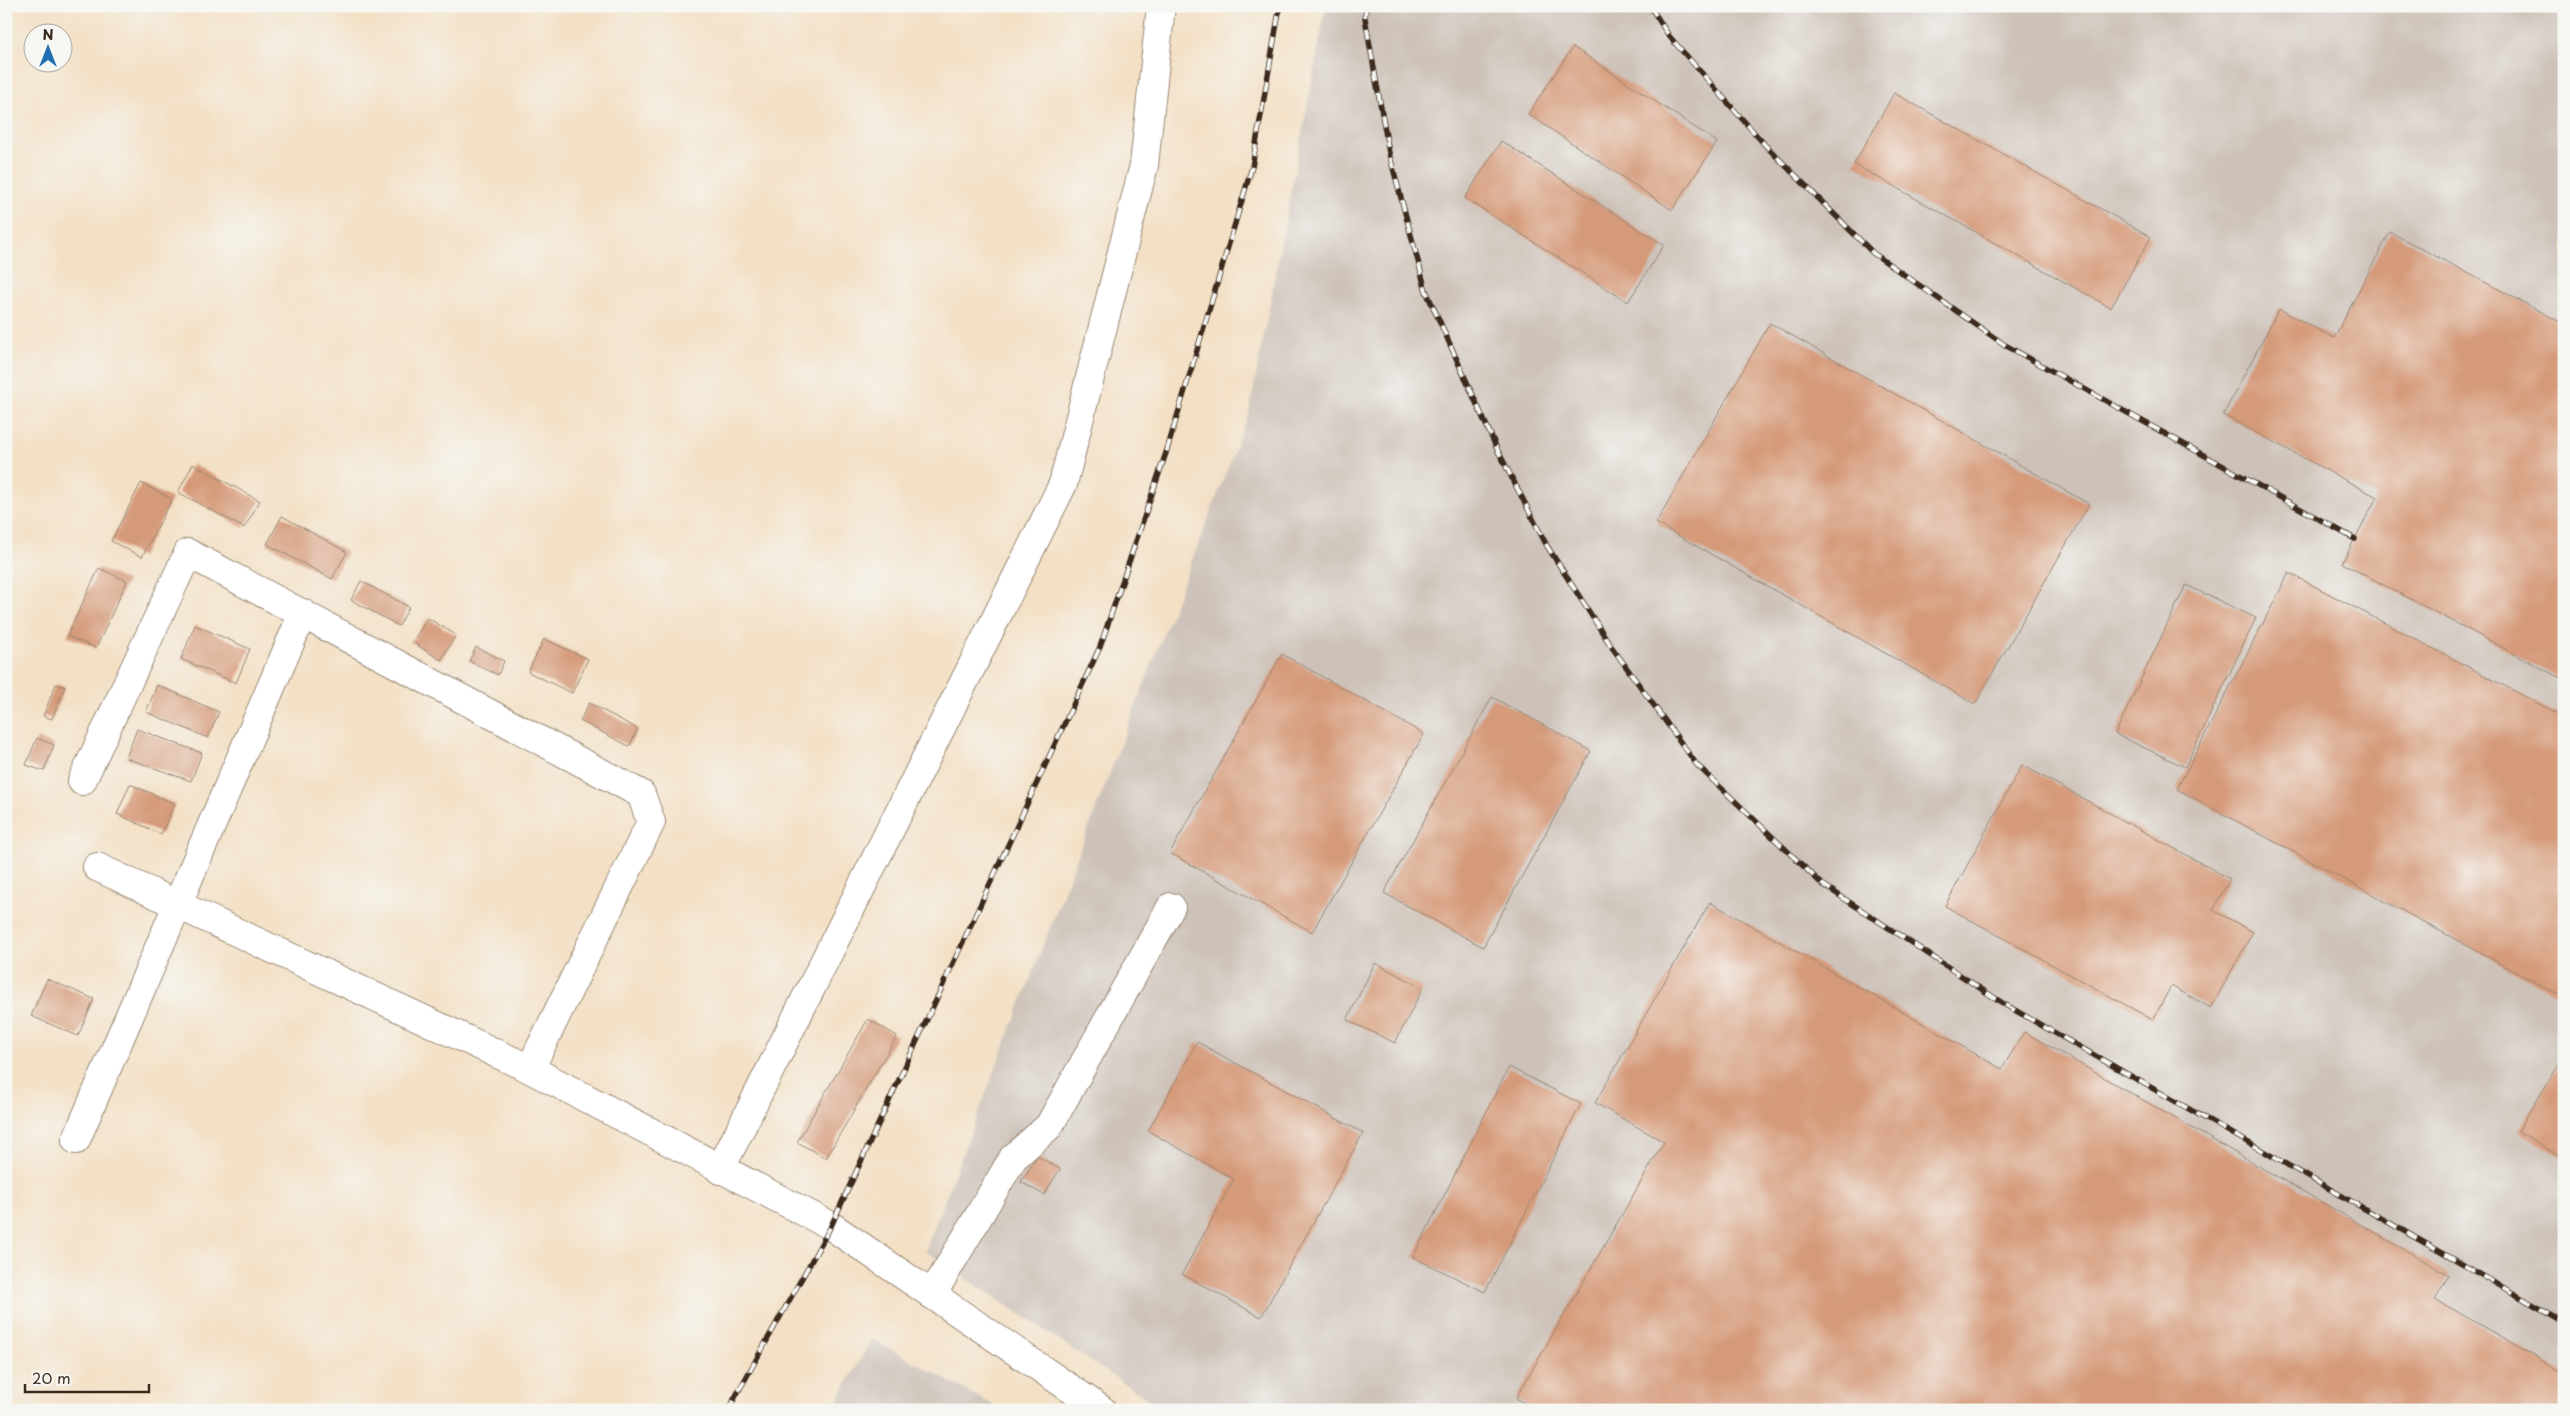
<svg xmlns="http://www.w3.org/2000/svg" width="2570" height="1416" font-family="'Playpen Sans',sans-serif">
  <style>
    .industrial { fill: #cdc2b9 }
    .building { fill: #d59a79 }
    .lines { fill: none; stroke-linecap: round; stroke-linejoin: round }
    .minor-casing { stroke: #978572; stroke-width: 30 }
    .minor { stroke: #fff; stroke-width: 28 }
    .rail-casing { stroke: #3b2a1e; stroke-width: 5.5 }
    .rail { stroke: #f6f6f2; stroke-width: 4; stroke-dasharray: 11; stroke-linecap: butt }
  </style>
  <rect width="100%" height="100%" fill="#f6f6f2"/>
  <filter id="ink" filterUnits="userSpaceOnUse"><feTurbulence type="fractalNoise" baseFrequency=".02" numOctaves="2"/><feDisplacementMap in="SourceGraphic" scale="10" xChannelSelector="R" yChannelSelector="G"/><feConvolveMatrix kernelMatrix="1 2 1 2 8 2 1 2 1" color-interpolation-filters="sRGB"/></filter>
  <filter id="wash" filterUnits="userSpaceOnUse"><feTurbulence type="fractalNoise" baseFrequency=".0096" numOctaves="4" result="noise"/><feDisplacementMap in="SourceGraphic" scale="20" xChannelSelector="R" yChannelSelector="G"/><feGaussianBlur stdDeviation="1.12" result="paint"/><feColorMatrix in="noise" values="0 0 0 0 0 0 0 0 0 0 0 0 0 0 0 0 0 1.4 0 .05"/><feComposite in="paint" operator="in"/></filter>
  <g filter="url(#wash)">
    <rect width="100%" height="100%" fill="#f3e0c5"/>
    <g class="industrial">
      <polygon points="1326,6 2564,6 2564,1410 1164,1410 925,1251 1249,413"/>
      <polygon points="872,1339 1002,1410 832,1410"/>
    </g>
    <g id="blocks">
      <g class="building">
        <polygon points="1573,47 1717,142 1672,210 1528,114"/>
        <polygon points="1894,93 2151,237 2111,308 1854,164"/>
        <polygon points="1501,141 1664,245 1628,302 1465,198"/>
        <polygon points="2390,232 2564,324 2564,680 2342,563 2377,497 2223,415 2279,309 2334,338"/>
        <polygon points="1770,323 2089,504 1975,704 1656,523"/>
        <polygon points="193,464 260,501 244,528 178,492"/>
        <polygon points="141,483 172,499 142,557 111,541"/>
        <polygon points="282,516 347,552 332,579 267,544"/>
        <polygon points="99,568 127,581 96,648 67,636"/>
        <polygon points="2289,573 2564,717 2564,998 2177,789"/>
        <polygon points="361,581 409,607 399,626 351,600"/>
        <polygon points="2186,585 2256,618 2185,767 2115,734"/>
        <polygon points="428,618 456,635 441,660 412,642"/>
        <polygon points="195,625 250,649 236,683 181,659"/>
        <polygon points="544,639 588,659 572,693 528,672"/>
        <polygon points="476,647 504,661 498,675 469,661"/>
        <polygon points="1282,654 1424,734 1312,932 1170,853"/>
        <polygon points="56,684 65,687 52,719 43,716"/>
        <polygon points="157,685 219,712 208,738 146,712"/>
        <polygon points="1492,697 1591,751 1483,947 1384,893"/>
        <polygon points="589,703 638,729 629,746 580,721"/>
        <polygon points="137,729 202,753 191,781 126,758"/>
        <polygon points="37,738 54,745 44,771 26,765"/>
        <polygon points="2022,765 2230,879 2213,910 2253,932 2211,1008 2171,986 2153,1020 1945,906"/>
        <polygon points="130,784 175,804 161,834 117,814"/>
        <polygon points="1710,902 2002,1069 2024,1032 2449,1275 2435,1299 2564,1373 2564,1410 1536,1410 1516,1398 1664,1142 1595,1103"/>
        <polygon points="1375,963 1423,988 1395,1043 1347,1020"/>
        <polygon points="47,979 94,999 78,1036 31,1016"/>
        <polygon points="868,1019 897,1036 826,1158 797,1142"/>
        <polygon points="1197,1042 1363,1133 1261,1317 1182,1274 1234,1179 1148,1131"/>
        <polygon points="2560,1063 2564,1065 2564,1159 2518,1131"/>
        <polygon points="1509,1067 1581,1104 1485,1292 1413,1257"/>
        <polygon points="1037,1156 1060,1169 1044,1195 1021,1182"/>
      </g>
    </g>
  </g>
  <g filter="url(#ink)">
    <use href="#blocks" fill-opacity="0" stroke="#978572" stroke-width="1"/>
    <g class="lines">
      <defs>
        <g id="minor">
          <polyline points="82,781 188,553 641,794 651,822 530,1069 97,867"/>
          <polyline points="530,1069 831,1226 1102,1410"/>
          <polyline points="76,1140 303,613"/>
          <polyline points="720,1170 1063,484 1144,165 1161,6"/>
          <polyline points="932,1295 1013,1158 1049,1126 1171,907"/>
        </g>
      </defs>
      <use href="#minor" class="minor-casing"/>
      <use href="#minor" class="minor"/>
      <defs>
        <g id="rail">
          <polyline points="1366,6 1365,18 1389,153 1426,291 1497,449 1547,546 1611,646 1697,765 1822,884 2004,1004 2564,1322"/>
          <polyline points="1650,6 1669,36 1766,146 1873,253 2005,345 2355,539"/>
          <polyline points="728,1410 831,1226 1100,647 1167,450 1252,167 1280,6"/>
        </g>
      </defs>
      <use href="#rail" class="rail-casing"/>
      <use href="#rail" class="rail"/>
    </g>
  </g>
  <rect width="2570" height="1416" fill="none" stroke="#f6f6f2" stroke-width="25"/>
  <g transform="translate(48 48)"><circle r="24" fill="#f6f6f2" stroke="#aba49d"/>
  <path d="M0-4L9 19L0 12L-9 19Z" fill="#1f6fb2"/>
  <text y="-8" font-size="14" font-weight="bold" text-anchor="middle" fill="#3b2a1e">N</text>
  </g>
  <path d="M25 1384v8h124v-8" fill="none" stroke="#3b2a1e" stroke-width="2.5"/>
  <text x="32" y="1384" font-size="15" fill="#3b2a1e" stroke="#f6f6f2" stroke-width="4" paint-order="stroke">20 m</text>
</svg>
